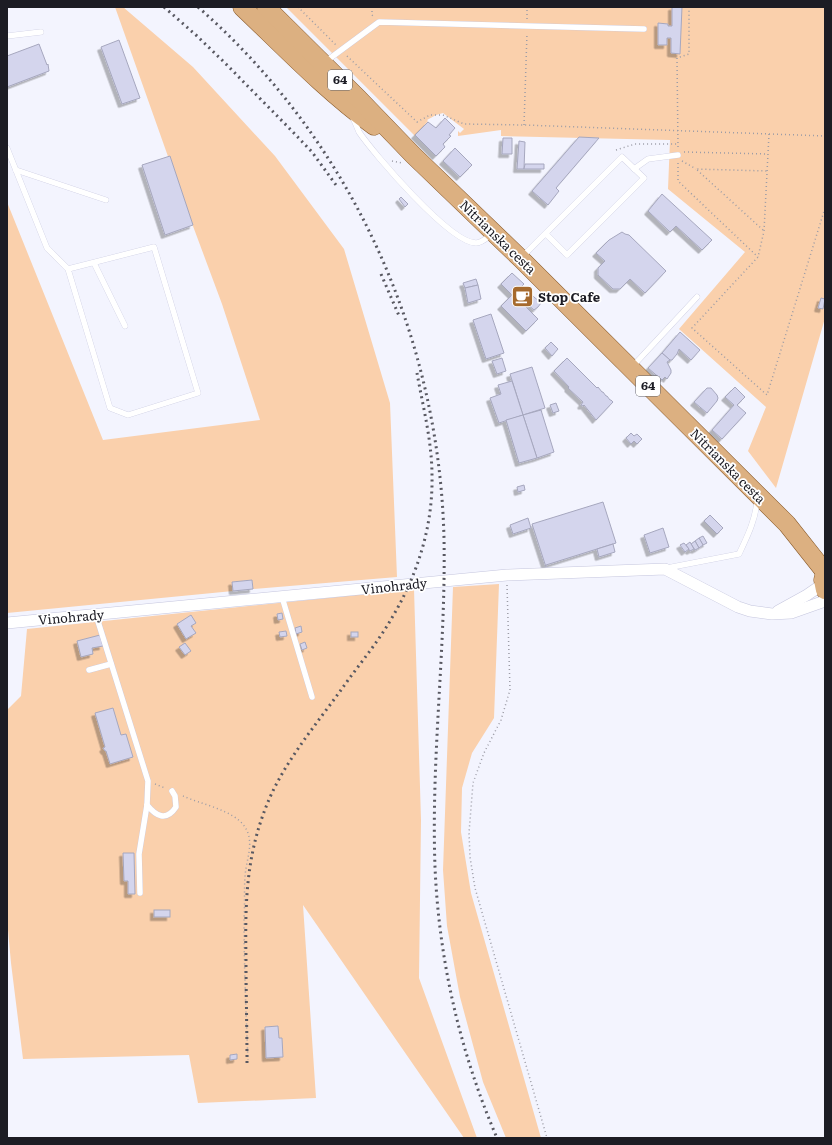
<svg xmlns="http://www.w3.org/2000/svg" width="832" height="1145" font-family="Literata,serif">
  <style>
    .green { fill: #fad0ac }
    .building { fill: #d4d5ed; stroke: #a6a7be; filter: url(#shadow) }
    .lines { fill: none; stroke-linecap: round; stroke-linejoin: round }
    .service-casing { stroke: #c5c6de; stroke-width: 6 }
    .minor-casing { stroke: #c5c6de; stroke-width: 12 }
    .primary-casing { stroke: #895a2a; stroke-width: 19 }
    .path { stroke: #9c9ca6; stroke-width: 1.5; stroke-dasharray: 1 3; stroke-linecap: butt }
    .service { stroke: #fff; stroke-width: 5.5 }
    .minor { stroke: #fff; stroke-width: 11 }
    .primary { stroke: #dcb081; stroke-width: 18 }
    .rail { stroke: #585861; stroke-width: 3; stroke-dasharray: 2 4; stroke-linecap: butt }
    .labels { text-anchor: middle; stroke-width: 3.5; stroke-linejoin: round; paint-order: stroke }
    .shield { fill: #fff; stroke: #606066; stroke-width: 1 }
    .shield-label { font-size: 12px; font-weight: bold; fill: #1c1c24 }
    .street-label { font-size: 13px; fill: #1c1c24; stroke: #fff }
    .poi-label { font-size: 13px; font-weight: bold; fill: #1c1c24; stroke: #fff; text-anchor: start }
  </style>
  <defs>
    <filter id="shadow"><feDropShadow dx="-3.5" dy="3.5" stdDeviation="0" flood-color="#0004"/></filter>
  </defs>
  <rect width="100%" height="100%" fill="#f3f4fe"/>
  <g class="green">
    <polygon points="115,7 123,7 193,67 275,156 344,249 390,403 397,577 253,589 252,580 232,582 233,591 7,613 7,202 103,440 260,420 222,304 187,210"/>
    <polygon points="286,7 825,7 825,318 776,488 748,451 766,407 679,329 745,252 668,189 670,140 501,136 501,130 458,136 458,131 460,133 464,129 443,113 436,115 427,120 428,121 415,136"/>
    <polygon points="499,584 494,718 472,753 462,788 461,832 471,893 541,1138 506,1138 483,1082 460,997 447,926 443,870 453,587"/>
    <polygon points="414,589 421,820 419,978 477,1138 464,1138 303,905 316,1098 198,1103 189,1055 23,1059 11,963 7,919 7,710 21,696 27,629"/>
  </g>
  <g class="building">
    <polygon points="672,7 682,7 680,54 671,53 671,38 667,38 667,45 658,45 658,23 668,24 668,26 672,26"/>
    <polygon points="119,40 140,98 122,104 101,47"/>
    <polygon points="39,44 47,65 48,64 49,71 7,87 7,56"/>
    <polygon points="445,118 455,128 449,135 451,136 443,144 445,147 436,156 415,135 428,122 436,128"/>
    <polygon points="579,137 599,138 556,188 559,191 548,205 532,191"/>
    <polygon points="503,138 512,138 512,154 502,154"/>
    <polygon points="519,141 525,142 524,169 517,169"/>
    <polygon points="455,148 472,165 460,177 443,161"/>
    <polygon points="170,156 193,225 165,235 142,165"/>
    <polygon points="525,164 544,164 544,169 524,169"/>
    <polygon points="662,194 712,240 702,250 676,226 670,232 648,211"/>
    <polygon points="401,197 408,204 405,207 399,199"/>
    <polygon points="622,232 625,234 629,235 666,271 645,293 630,279 620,289 613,289 598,275 598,268 605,261 596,253 609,240"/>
    <polygon points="512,273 524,284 521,287 521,304 501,284"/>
    <polygon points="476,279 478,285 465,288 463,283"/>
    <polygon points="478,285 481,299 468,303 465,288"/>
    <polygon points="527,291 541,303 538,307 534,310 520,298 523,293"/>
    <polygon points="513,294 538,319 526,331 501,306"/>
    <polygon points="821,298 825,299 823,309 818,308"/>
    <polygon points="491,314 504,353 486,359 473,320"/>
    <polygon points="680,332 700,350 691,360 679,349 677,354 672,360 670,360 662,353"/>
    <polygon points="551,342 558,349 552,356 545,348"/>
    <polygon points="662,353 670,360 667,362 671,370 671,373 667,379 665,377 662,380 648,368"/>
    <polygon points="502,358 506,371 497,374 492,361"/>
    <polygon points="567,358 597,388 598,387 602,392 603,392 606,396 607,396 610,400 611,400 613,402 596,420 584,405 583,406 581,405 583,402 568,388 569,387 554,371"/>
    <polygon points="532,367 545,408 523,415 510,374"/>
    <polygon points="512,381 523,415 499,423 490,398 501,394 498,385"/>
    <polygon points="735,387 745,397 737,405 746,413 722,439 712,430 734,405 725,397"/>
    <polygon points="707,388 711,388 717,395 718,398 717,401 707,413 694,402"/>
    <polygon points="556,403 559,411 553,413 550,405"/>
    <polygon points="541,410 554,452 537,458 523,415"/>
    <polygon points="523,415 537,458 519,463 506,420"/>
    <polygon points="631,433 634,436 637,434 642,439 637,444 634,441 631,444 626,438"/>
    <polygon points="524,485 525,490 518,492 517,487"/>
    <polygon points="603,502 616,543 546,565 546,567 532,524"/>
    <polygon points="710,515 723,528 717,534 704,521"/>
    <polygon points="528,518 531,528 513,534 510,525"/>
    <polygon points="663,528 669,547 650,553 644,535"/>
    <polygon points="703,536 707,543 703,545 699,538"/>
    <polygon points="699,538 703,545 699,548 695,541"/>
    <polygon points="695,541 699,548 695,550 691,544"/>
    <polygon points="690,542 694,549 690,551 686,545"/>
    <polygon points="684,543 689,549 685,552 680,545"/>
    <polygon points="613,544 615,552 599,557 597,549"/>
    <polygon points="252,580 253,589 233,591 232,582"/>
    <polygon points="282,613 283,619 278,620 277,614"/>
    <polygon points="191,615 196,623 191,626 196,633 186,639 177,624"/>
    <polygon points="301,626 302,632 296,634 295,628"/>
    <polygon points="286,631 287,636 280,637 279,632"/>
    <rect x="351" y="632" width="7" height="5"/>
    <polygon points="100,635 103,646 92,648 93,654 81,657 77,641"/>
    <polygon points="305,642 307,648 302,650 300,644"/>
    <polygon points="185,643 191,651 185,655 179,647"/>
    <polygon points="113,708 121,735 126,734 133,757 110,764 106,751 105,751 103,748 105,747 95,713"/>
    <polygon points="123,853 134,853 135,894 128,894 128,881 124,881"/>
    <rect x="154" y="910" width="16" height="7"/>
    <polygon points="278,1026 279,1038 282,1038 283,1057 266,1058 265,1027"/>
    <polygon points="237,1054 237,1059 230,1060 230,1055"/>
  </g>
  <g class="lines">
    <defs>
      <g id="service">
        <polyline points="7,36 41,32"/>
        <polyline points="325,62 379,22 644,29"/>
        <path d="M353 118C355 122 357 127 359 132 374 154 450 243 476 243 482 243 488 237 492 234"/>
        <polyline points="7,148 47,248 68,269 110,408 128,415 198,393 154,247 68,269"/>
        <polyline points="634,169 648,159 678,155"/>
        <polyline points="16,170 106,200"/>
        <polyline points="522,257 622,157 644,178 567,255 546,234"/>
        <polyline points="94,263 125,326"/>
        <polyline points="632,367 697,297"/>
        <path d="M667 568 739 554C747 537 756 519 757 500"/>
        <polyline points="282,597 312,697"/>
        <polyline points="96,615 148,781 147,805 139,854 140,893"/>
        <polyline points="89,670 111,664"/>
        <path d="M147 805C156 816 166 822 176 807L175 796 172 791"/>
      </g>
      <g id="minor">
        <polyline points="778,611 807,595 823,584"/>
        <polyline points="7,623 507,575 665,569 738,607 750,611 772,614 791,613 825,601"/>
      </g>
      <g id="primary">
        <path d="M242 7C285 48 326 91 374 126"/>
        <polyline points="266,7 359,99 413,155 521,259 787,524 825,572"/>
        <polyline points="825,572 823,580 825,590"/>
      </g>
    </defs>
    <use href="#service" class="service-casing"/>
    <use href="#minor" class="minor-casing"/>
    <use href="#primary" class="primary-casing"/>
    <g class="path">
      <polyline points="298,7 336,45"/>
      <polyline points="372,7 372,15 373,16"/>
      <polyline points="527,19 527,7"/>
      <polyline points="347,56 417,122 430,115 443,115 464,124 524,125 825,136"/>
      <polyline points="524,125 527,33"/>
      <polyline points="769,134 764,231 758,257 692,328 767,395 825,208"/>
      <polyline points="678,147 677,58 689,54 689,7"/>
      <polyline points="616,150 635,144 677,144"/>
      <polyline points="684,152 768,154"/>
      <polyline points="392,161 402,163"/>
      <polyline points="682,161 696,169"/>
      <polyline points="678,163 678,181 758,257"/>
      <polyline points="763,230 696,169 767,171"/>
      <polyline points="507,585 510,690 501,720 484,753 473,783 469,833 470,857 475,888 547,1138"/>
      <polyline points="155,784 165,788"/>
      <path d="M183 796C200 804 234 810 245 827 255 843 246 859 245 877 244 891 245 905 244 920 244 966 246 1013 248 1060"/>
    </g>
    <use href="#service" class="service"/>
    <use href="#minor" class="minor"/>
    <use href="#primary" class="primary"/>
    <g class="rail">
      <polyline points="164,7 197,36 225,63 291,130 312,152 336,185"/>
      <path d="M198 7C351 141 439 335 444 538 446 648 431 757 435 867 439 961 460 1052 497 1138"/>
      <polyline points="381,274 400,318"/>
      <path d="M247 1063C247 1028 246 994 246 959 245 900 246 851 271 795 288 758 317 723 341 690 357 667 376 645 390 621 417 577 433 527 432 476 432 441 423 407 417 373"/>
    </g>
  </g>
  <defs>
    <symbol id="cafe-square" viewBox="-11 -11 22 22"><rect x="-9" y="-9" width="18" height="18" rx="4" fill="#a66a2d" stroke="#fff"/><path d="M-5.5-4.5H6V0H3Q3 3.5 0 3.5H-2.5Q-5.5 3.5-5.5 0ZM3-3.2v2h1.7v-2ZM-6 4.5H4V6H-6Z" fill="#fff"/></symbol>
  </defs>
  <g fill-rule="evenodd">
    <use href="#cafe-square" x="510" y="284" width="25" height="25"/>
  </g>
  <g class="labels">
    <g class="shield">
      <rect x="328" y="70" width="24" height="20" rx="3"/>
      <rect x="636" y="376" width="24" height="20" rx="3"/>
    </g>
    <g class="shield-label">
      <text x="340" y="84">64</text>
      <text x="648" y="390">64</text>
    </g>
    <g class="street-label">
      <text transform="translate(498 237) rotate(44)" y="5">Nitrianska cesta</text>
      <text transform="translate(728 466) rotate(45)" y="5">Nitrianska cesta</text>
      <text transform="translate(394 586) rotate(-6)" y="5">Vinohrady</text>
      <text transform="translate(71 617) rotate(-5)" y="5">Vinohrady</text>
    </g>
    <g class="poi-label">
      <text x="538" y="302">Stop Cafe</text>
    </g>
  </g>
  <rect width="832" height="1145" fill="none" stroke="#1c1c24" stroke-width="16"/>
</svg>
